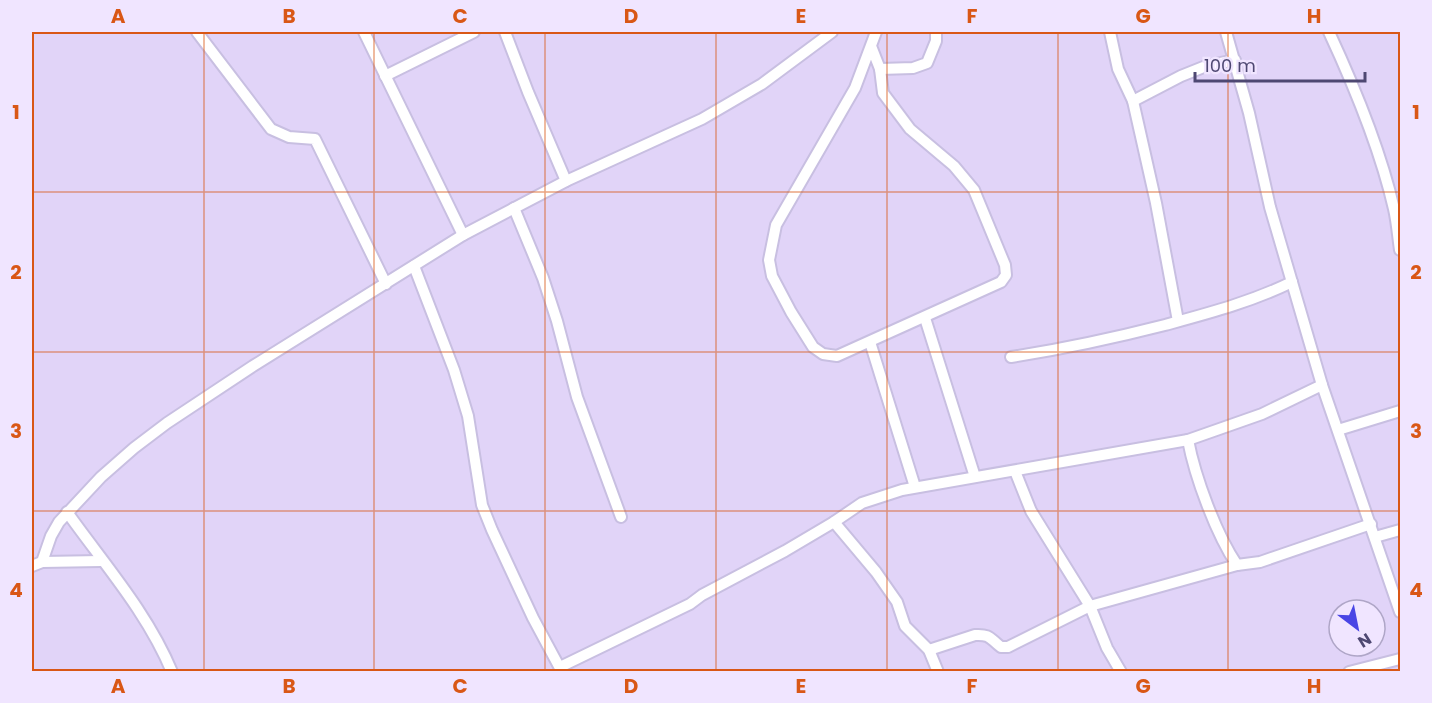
<svg xmlns="http://www.w3.org/2000/svg" width="1432" height="703" font-family="Poppins,sans-serif">
  <style>
    .residential { fill: #e1d4f8; fill-rule: evenodd }
    .lines { fill: none; stroke-linecap: round; stroke-linejoin: round }
    .street-casing { stroke: #c8bfe1; stroke-width: 14 }
    .street { stroke: #fff; stroke-width: 10 }
    .grid { fill: none; stroke: #d95716; stroke-width: 1.5; stroke-opacity: 0.55 }
    .neatline { fill: none; stroke: #d95716; stroke-width: 2 }
    .grid-label { font-size: 20px; text-anchor: middle; font-weight: bold; fill: #d95716 }
  </style>
  <rect width="100%" height="100%" fill="#ebe0fc"/>
  <path class="residential" d="M32 32H1400V671H32ZM1339 610H1375V646H1339Z"/>
  <g class="lines">
    <defs>
      <g id="street">
        <polyline points="197,32 271,129 289,137 315,139 386,284"/>
        <polyline points="364,32 463,235"/>
        <polyline points="505,32 528,92 566,181"/>
        <polyline points="1110,32 1118,69 1133,101"/>
        <polyline points="1226,32 1249,113 1270,207 1322,385 1400,612"/>
        <path d="M1329 32C1355 88 1380 148 1394 209 1397 222 1398 236 1400 250"/>
        <polyline points="871,46 880,69 883,93 910,129 954,166 974,190 1005,265 1006,275 1001,282 837,356 823,354 813,347 791,312 772,276 769,260 776,225 855,88 876,32"/>
        <polyline points="880,69 913,68 927,63 936,41 936,32"/>
        <polyline points="385,76 474,32"/>
        <polyline points="514,208 543,278 557,321 577,397 621,517"/>
        <polyline points="414,266 454,370 468,416 482,505 492,530 533,618 562,672"/>
        <polyline points="925,318 975,477"/>
        <polyline points="1178,321 1156,203 1133,101 1181,76 1206,66 1235,60"/>
        <polyline points="870,342 915,487"/>
        <path d="M1011 357C1063 349 1114 338 1165 325 1209 313 1251 302 1292 282"/>
        <polyline points="1338,430 1400,411"/>
        <path d="M1188 440C1195 477 1216 534 1237 565L1260 562 1371 524"/>
        <polyline points="1015,471 1031,511 1090,606 1107,648 1121,672"/>
        <path d="M67 512C104 564 147 612 172 672"/>
        <polyline points="834,522 876,572 897,602 905,626 929,650 938,672"/>
        <polyline points="1375,537 1400,530"/>
        <polyline points="42,562 51,536 59,522 101,477 134,448 167,423 253,366 463,235 566,181 702,119 762,84 832,32"/>
        <polyline points="32,566 42,562 101,561"/>
        <path d="M929 650 975 635C991 634 990 639 1001 647H1008L1090 606 1237 565"/>
        <polyline points="560,667 690,604 702,595 785,551 834,522 862,503 902,490 1188,440 1262,414 1322,385"/>
        <polyline points="1349,672 1400,659"/>
      </g>
    </defs>
    <use href="#street" class="street-casing"/>
    <use href="#street" class="street"/>
  </g>
  <path class="grid" d="M204 32V672M374 32V672M545 32V672M716 32V672M887 32V672M1058 32V672M1228 32V672M32 192H1400M32 352H1400M32 511H1400"/>
  <rect width="1432" height="703" fill="none" stroke="#f0e5ff" stroke-width="66"/>
  <g transform="translate(1357 628) rotate(148)"><circle r="28" fill="#f0e5ff" stroke="#afa6c7" stroke-width="1.5"/>
  <path d="M0-4.5L10 22L0 15L-10 22Z" fill="#4945e5"/>
  <text y="-9" font-size="16" font-weight="bold" text-anchor="middle" fill="#4e4872">N</text>
  </g>
  <path d="M1195 72v9h170v-9" fill="none" stroke="#4e4872" stroke-width="3"/>
  <text x="1204" y="72" font-size="18" fill="#4e4872" stroke="#f0e5ff" stroke-width="4.5" paint-order="stroke">100 m</text>
  <rect x="33" y="33" width="1366" height="637" class="neatline"/>
  <g class="grid-label">
    <text x="118" y="23">A</text>
    <text x="289" y="23">B</text>
    <text x="460" y="23">C</text>
    <text x="631" y="23">D</text>
    <text x="801" y="23">E</text>
    <text x="972" y="23">F</text>
    <text x="1143" y="23">G</text>
    <text x="1314" y="23">H</text>
    <text x="16" y="119">1</text>
    <text x="1416" y="119">1</text>
    <text x="16" y="279">2</text>
    <text x="1416" y="279">2</text>
    <text x="16" y="438">3</text>
    <text x="1416" y="438">3</text>
    <text x="16" y="597">4</text>
    <text x="1416" y="597">4</text>
    <text x="118" y="693">A</text>
    <text x="289" y="693">B</text>
    <text x="460" y="693">C</text>
    <text x="631" y="693">D</text>
    <text x="801" y="693">E</text>
    <text x="972" y="693">F</text>
    <text x="1143" y="693">G</text>
    <text x="1314" y="693">H</text>
  </g>
</svg>
